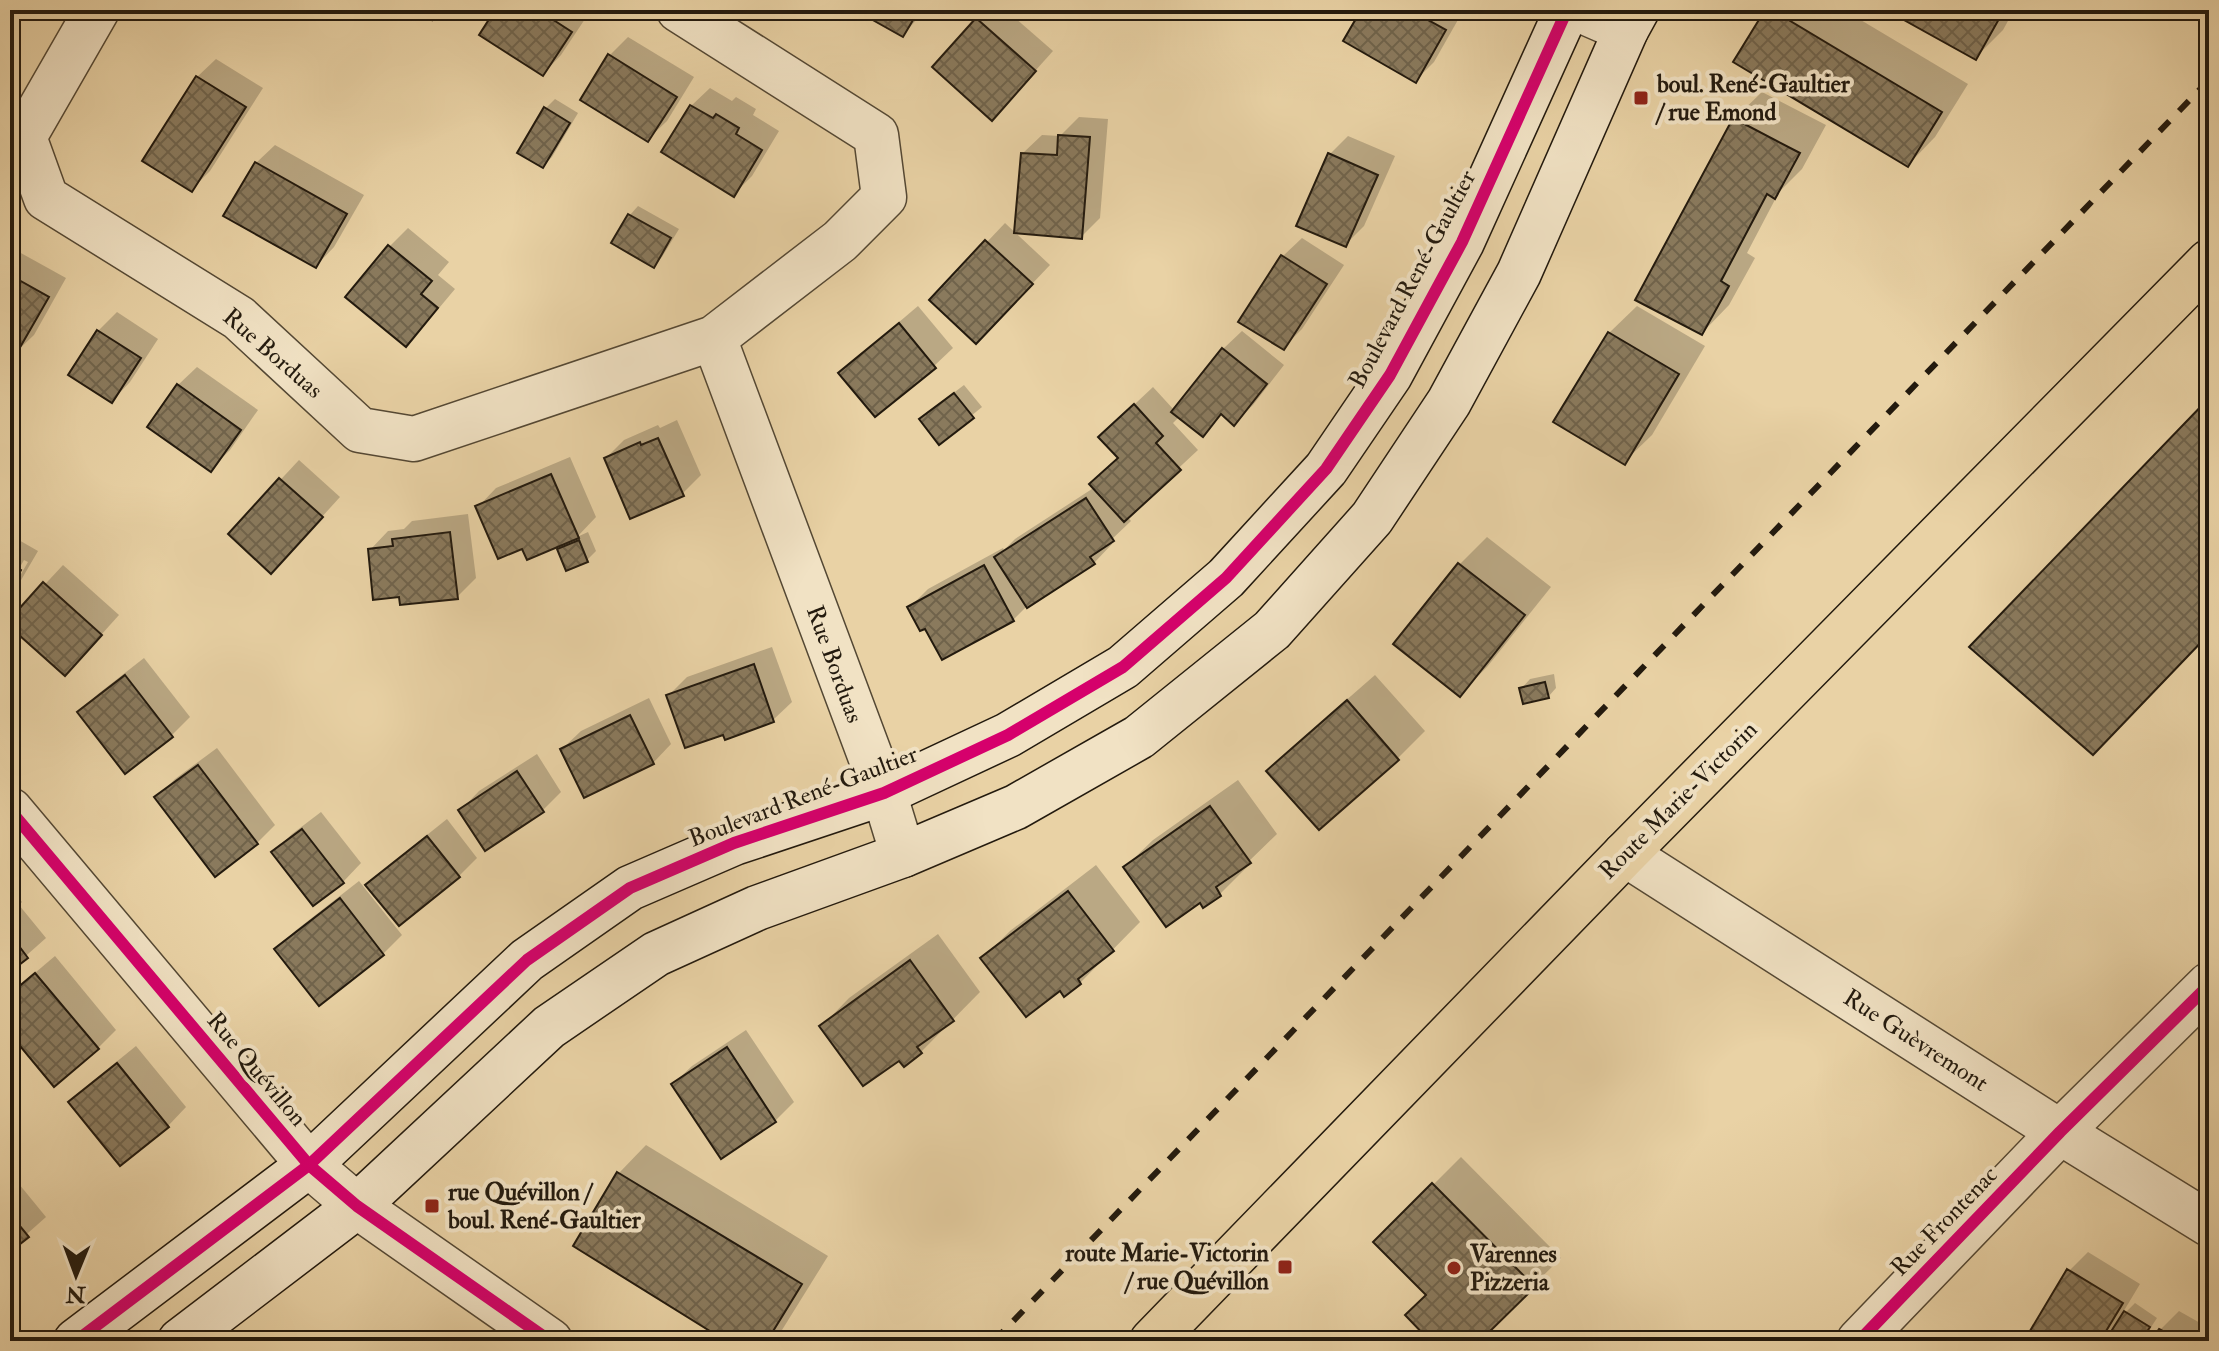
<svg xmlns="http://www.w3.org/2000/svg" width="2219" height="1351" font-family="'IM FELL Double Pica',serif">
  <style>
    .shadow { fill: #0003 }
    .building { fill: url(#building-cross-hatch); stroke: #231a0e; stroke-width: 2 }
    .lines { fill: none; stroke-linecap: round; stroke-linejoin: round }
    .street-casing { stroke: #544834; stroke-width: 47 }
    .secondary-casing { stroke: #231a0e; stroke-width: 47 }
    .primary-casing { stroke: #231a0e; stroke-width: 47 }
    .street { stroke: #f1e2c4; stroke-width: 44 }
    .secondary { stroke: #f1e2c4; stroke-width: 44 }
    .primary { stroke: #e9d2a5; stroke-width: 44 }
    .rail { stroke: #231a0e; stroke-width: 6; stroke-dasharray: 14 14; stroke-linecap: butt }
    .cycleway-casing { stroke: #f1e2c4; stroke-width: 17 }
    .cycleway { stroke: #d6006c; stroke-width: 12 }
    .poi-dot { fill: #8f2418; stroke: #f1e2c4; stroke-width: 3 }
    .labels { text-anchor: middle; stroke-width: 8; stroke-linejoin: round; paint-order: stroke }
    .poi-label { font-size: 24px; font-weight: bold; fill: #231a0e; stroke: #f1e2c4; text-anchor: start }
    .street-label { font-size: 24px; fill: #231a0e; stroke: #f1e2c4 }
  </style>
  <defs>
    <pattern id="building-cross-hatch" width="8" height="8" patternUnits="userSpaceOnUse" patternTransform="scale(2)"><rect width="8" height="8" fill="#8a7a5d"/><path d="M0 0l8 8M0 8l8-8" fill="none" stroke="#70634b"/></pattern>
  </defs>
  <rect width="100%" height="100%" fill="#e9d2a5"/>
  <filter id="stains"><feTurbulence type="fractalNoise" baseFrequency=".0025" numOctaves="4"/><feColorMatrix values="0 0 0 0 .2 0 0 0 0 .09 0 0 0 0 .02 0 0 0 .5 -.17"/></filter>
  <radialGradient id="worn" r=".72"><stop offset=".6" stop-color="#630" stop-opacity="0"/><stop offset="1" stop-color="#630" stop-opacity=".3"/></radialGradient>
  <g class="shadow">
    <polygon points="497,10 584,10 589,13 561,55 543,74"/>
    <polygon points="859,10 925,10 903,35"/>
    <polygon points="987,10 1006,10 1053,51 1010,99 978,20"/>
    <polygon points="1321,10 1336,10 1330,16"/>
    <polygon points="1363,10 1460,10 1463,11 1434,62 1416,80"/>
    <polygon points="1767,10 1844,10 1968,84 1935,137 1908,165"/>
    <polygon points="1890,10 2014,10 2003,30 1976,57"/>
    <polygon points="628,37 694,77 667,121 648,139 610,55"/>
    <polygon points="216,59 263,88 210,171 191,190 197,77"/>
    <polygon points="710,88 732,101 736,97 756,109 753,115 779,131 752,176 734,194 691,106"/>
    <polygon points="1762,92 1826,125 1802,169 1779,192 1747,253 1755,258 1729,305 1702,333 1734,119"/>
    <polygon points="555,99 578,113 552,157 543,166 519,152 546,108"/>
    <polygon points="1079,117 1108,119 1100,218 1081,237 1023,153 1042,135 1060,136"/>
    <polygon points="1348,136 1395,156 1364,226 1345,245 1330,154"/>
    <polygon points="275,145 364,195 334,247 316,266 256,163"/>
    <polygon points="638,206 679,229 662,257 654,266 614,243 630,215"/>
    <polygon points="1005,223 1050,265 995,323 987,242"/>
    <polygon points="408,228 449,262 438,275 455,289 424,326 406,345 390,246"/>
    <polygon points="1302,238 1344,265 1302,329 1283,348 1283,256"/>
    <polygon points="10,247 66,278 34,335 15,353 10,350"/>
    <polygon points="918,306 953,348 934,366 841,373 860,355"/>
    <polygon points="1637,306 1705,346 1652,435 1624,462 1609,333"/>
    <polygon points="117,312 158,339 130,382 112,401 98,331"/>
    <polygon points="1242,331 1284,365 1253,405 1234,423 1223,414 1203,434 1180,416 1173,423 1198,450 1127,516 1131,521 1110,541 1112,544 1094,563 1029,604 1013,620 926,627 910,607 928,589 1003,548 1004,550 1015,539 1095,487 1120,457 1119,419 1153,387 1175,411 1223,349"/>
    <polygon points="197,367 258,410 230,450 211,469 178,385"/>
    <polygon points="964,385 982,407 939,442 930,411"/>
    <polygon points="677,420 701,475 682,494 606,458 624,440 658,425 660,428"/>
    <polygon points="570,457 596,517 577,537 588,532 596,551 587,560 559,549 568,540 523,546 478,507 496,488"/>
    <polygon points="299,460 340,497 289,553 230,534"/>
    <polygon points="468,514 476,578 457,597 401,595 370,550 388,531 404,529 412,521"/>
    <polygon points="10,535 38,551 10,599 10,593 28,562 24,560 10,585"/>
    <polygon points="1487,537 1551,587 1487,667 1460,694 1396,644 1460,564"/>
    <polygon points="63,565 119,615 83,655 10,624 10,622"/>
    <polygon points="772,647 792,702 773,720 668,696 687,677"/>
    <polygon points="144,658 190,717 172,735 126,771 80,712 98,694"/>
    <polygon points="1554,674 1556,688 1548,697 1522,688 1530,679"/>
    <polygon points="1375,675 1425,731 1398,758 1319,827 1269,771 1296,744"/>
    <polygon points="649,698 671,744 653,763 562,749 581,731"/>
    <polygon points="217,748 275,825 257,843 157,797 175,779"/>
    <polygon points="537,754 561,792 543,810 461,810 479,791"/>
    <polygon points="1238,780 1277,834 1246,864 1247,867 1220,894 1204,905 1200,900 1125,867 1153,840"/>
    <polygon points="321,812 361,863 343,882 274,852 292,834"/>
    <polygon points="447,819 477,858 459,876 368,886 387,867"/>
    <polygon points="1096,865 1140,922 1080,983 1061,988 983,958 1010,931"/>
    <polygon points="359,881 402,935 383,954 319,1003 277,949 295,931"/>
    <polygon points="10,887 22,902 19,905 46,938 10,970"/>
    <polygon points="938,934 980,992 921,1052 899,1058 822,1026 849,998"/>
    <polygon points="55,956 116,1030 98,1048 10,1031 10,994"/>
    <polygon points="746,1030 794,1102 775,1121 673,1084 692,1066"/>
    <polygon points="136,1046 186,1107 168,1126 71,1102 89,1084"/>
    <polygon points="646,1145 828,1256 782,1330 771,1341 729,1341 576,1245 619,1173"/>
    <polygon points="1461,1157 1561,1258 1477,1341 1433,1341 1428,1295 1376,1242"/>
    <polygon points="10,1173 46,1217 10,1249"/>
    <polygon points="2088,1252 2140,1284 2122,1314 2123,1315 2135,1303 2157,1318 2142,1341 2026,1341 2069,1271"/>
    <polygon points="2179,1311 2209,1328 2209,1341 2154,1341 2160,1330"/>
  </g>
  <g class="building">
    <polygon points="415,10 437,10 432,20"/>
    <polygon points="495,10 538,10 572,32 543,76 479,35"/>
    <polygon points="855,10 919,10 903,37"/>
    <polygon points="1361,10 1410,10 1446,30 1416,83 1343,41"/>
    <polygon points="1765,10 1772,10 1942,112 1908,167 1733,62"/>
    <polygon points="1886,10 2004,10 1976,60"/>
    <polygon points="976,18 1036,71 992,121 932,67"/>
    <polygon points="608,54 677,97 648,142 580,100"/>
    <polygon points="196,76 246,107 192,192 142,161"/>
    <polygon points="690,105 713,118 716,114 739,128 736,134 762,150 734,197 661,152"/>
    <polygon points="544,107 570,123 543,168 517,153"/>
    <polygon points="1733,118 1800,153 1775,199 1767,194 1721,281 1729,286 1702,335 1635,300"/>
    <polygon points="1058,135 1090,137 1082,239 1014,233 1021,153 1057,155"/>
    <polygon points="1328,153 1378,175 1346,247 1296,226"/>
    <polygon points="255,162 347,214 316,268 223,216"/>
    <polygon points="628,214 671,238 654,268 611,243"/>
    <polygon points="985,240 1033,284 976,344 929,300"/>
    <polygon points="388,245 432,281 421,294 438,308 406,347 345,297"/>
    <polygon points="1281,255 1327,284 1284,350 1238,322"/>
    <polygon points="10,275 49,297 15,356 10,353"/>
    <polygon points="899,323 936,368 875,417 838,373"/>
    <polygon points="97,330 141,358 112,403 68,375"/>
    <polygon points="1608,332 1679,374 1625,465 1553,422"/>
    <polygon points="1222,348 1267,384 1234,426 1221,414 1203,437 1171,412"/>
    <polygon points="177,384 241,430 211,472 147,427"/>
    <polygon points="954,393 974,418 939,445 919,419"/>
    <polygon points="2209,398 2209,634 2093,755 1969,647"/>
    <polygon points="1134,404 1163,436 1156,443 1181,470 1124,522 1089,484 1118,458 1098,437"/>
    <polygon points="658,438 684,496 630,519 604,458 640,442 641,445"/>
    <polygon points="551,474 579,538 527,560 522,549 498,559 475,506"/>
    <polygon points="279,478 323,517 271,574 228,534"/>
    <polygon points="1086,498 1114,541 1090,557 1095,564 1027,608 994,557"/>
    <polygon points="450,532 458,599 400,605 399,597 373,600 368,549 393,546 392,539"/>
    <polygon points="579,540 588,562 566,571 557,549"/>
    <polygon points="10,563 21,570 10,589"/>
    <polygon points="1458,563 1525,615 1460,697 1393,644"/>
    <polygon points="984,565 1014,621 942,660 925,629 920,631 907,607"/>
    <polygon points="43,582 102,635 65,676 10,627 10,619"/>
    <polygon points="754,664 774,722 725,740 723,735 685,748 666,695"/>
    <polygon points="125,675 173,737 125,774 77,712"/>
    <polygon points="1545,682 1549,698 1523,704 1519,688"/>
    <polygon points="1347,700 1399,760 1319,830 1266,771"/>
    <polygon points="630,715 654,764 584,798 560,749"/>
    <polygon points="198,765 258,844 215,877 154,797"/>
    <polygon points="517,771 544,812 485,851 458,810"/>
    <polygon points="1210,806 1251,863 1216,887 1221,896 1203,908 1200,903 1166,927 1123,867"/>
    <polygon points="302,829 344,883 313,906 271,852"/>
    <polygon points="427,836 460,877 399,926 365,885"/>
    <polygon points="1068,891 1114,951 1078,979 1081,984 1064,997 1060,991 1026,1017 980,958"/>
    <polygon points="340,898 384,955 319,1006 274,949"/>
    <polygon points="10,934 28,958 10,972"/>
    <polygon points="910,960 954,1021 917,1047 922,1053 904,1067 899,1061 863,1086 819,1026"/>
    <polygon points="35,973 99,1049 54,1087 10,1034 10,994"/>
    <polygon points="727,1047 776,1122 721,1159 671,1084"/>
    <polygon points="117,1063 169,1127 120,1166 68,1102"/>
    <polygon points="617,1172 802,1284 767,1341 726,1341 573,1246"/>
    <polygon points="1432,1183 1535,1287 1480,1341 1430,1341 1405,1315 1426,1295 1373,1242"/>
    <polygon points="10,1214 29,1237 10,1252"/>
    <polygon points="2067,1269 2123,1303 2100,1341 2024,1341"/>
    <polygon points="2124,1311 2150,1327 2141,1341 2105,1341"/>
    <polygon points="2159,1329 2181,1341 2151,1341"/>
  </g>
  <g class="lines">
    <defs>
      <g id="street">
        <polyline points="97,10 24,137 46,198 239,318 360,430 414,439 714,338 840,241 884,197 876,135 679,10"/>
        <polyline points="1580,10 1626,30"/>
        <polyline points="714,338 884,793 903,855"/>
        <polyline points="10,810 309,1165 357,1206 550,1341"/>
        <polyline points="1625,854 2060,1132 2209,1224"/>
        <polyline points="1859,1341 2060,1132 2209,985"/>
      </g>
      <g id="secondary">
        <polyline points="76,1341 309,1165 527,960 630,888 734,843 884,793 1008,735 1123,667 1226,578 1326,469 1390,375 1462,242 1567,10"/>
        <polyline points="180,1341 357,1206 549,1027 656,954 757,908 903,855 1016,807 1139,737 1272,630 1372,518 1449,402 1519,273 1626,30 1637,10"/>
      </g>
      <polyline id="primary" points="1152,1341 1625,854 2209,262"/>
    </defs>
    <use href="#street" class="street-casing"/>
    <use href="#secondary" class="secondary-casing"/>
    <use href="#primary" class="primary-casing"/>
    <use href="#street" class="street"/>
    <use href="#secondary" class="secondary"/>
    <use href="#primary" class="primary"/>
    <polyline class="rail" points="994,1341 2209,80"/>
    <defs>
      <g id="cycleway">
        <polyline points="10,810 309,1165 357,1206 550,1341"/>
        <polyline points="76,1341 309,1165 527,960 630,888 734,843 884,793 1008,735 1123,667 1226,578 1326,469 1390,375 1462,242 1567,10"/>
        <polyline points="1859,1341 2060,1132 2209,985"/>
      </g>
    </defs>
    <use href="#cycleway" class="cycleway-casing"/>
    <use href="#cycleway" class="cycleway"/>
  </g>
  <g class="poi-dot">
    <rect x="1633" y="90" width="16" height="16" rx="4"/>
    <rect x="424" y="1198" width="16" height="16" rx="4"/>
    <rect x="1277" y="1259" width="16" height="16" rx="4"/>
    <circle cx="1454" cy="1268" r="8"/>
  </g>
  <g class="labels">
    <g class="poi-label">
      <text x="1657" y="92">boul. René-Gaultier<tspan x="1657" dy="28">/ rue Emond</tspan></text>
      <text x="448" y="1200">rue Quévillon /<tspan x="448" dy="28">boul. René-Gaultier</tspan></text>
      <text x="1269" y="1261" text-anchor="end">route Marie-Victorin<tspan x="1269" dy="28">/ rue Quévillon</tspan></text>
      <text x="1470" y="1262">Varennes<tspan x="1470" dy="28">Pizzeria</tspan></text>
    </g>
    <g class="street-label">
      <text transform="translate(1412 279) rotate(-62)" y="8">Boulevard René-Gaultier</text>
      <text transform="translate(273 353) rotate(41)" y="8">Rue Borduas</text>
      <text transform="translate(835 664) rotate(70)" y="8">Rue Borduas</text>
      <text transform="translate(803 796) rotate(-21)" y="8">Boulevard René-Gaultier</text>
      <text transform="translate(1678 800) rotate(-45)" y="8">Route Marie-Victorin</text>
      <text transform="translate(1916 1040) rotate(33)" y="8">Rue Guèvremont</text>
      <text transform="translate(257 1069) rotate(50)" y="8">Rue Quévillon</text>
      <text transform="translate(1944 1221) rotate(-46)" y="8">Rue Frontenac</text>
    </g>
  </g>
  <rect width="2219" height="1351" fill="none" stroke="#e9d2a5" stroke-width="40"/>
  <rect x="12" y="12" width="2195" height="1327" fill="none" stroke="#231a0e" stroke-width="4"/>
  <rect x="20" y="20" width="2179" height="1311" fill="none" stroke="#231a0e" stroke-width="2"/>
  <g transform="translate(76 1275) rotate(181)" stroke="#f1e2c4" stroke-width="6" paint-order="stroke">
  <path d="M0-6L14 30L0 20L-14 30Z" fill="#231a0e"/>
  <text y="-12" font-size="22" font-weight="bold" text-anchor="middle" fill="#231a0e">N</text>
  </g>
  <rect width="100%" height="100%" filter="url(#stains)"/>
  <rect width="100%" height="100%" fill="url(#worn)"/>
</svg>
